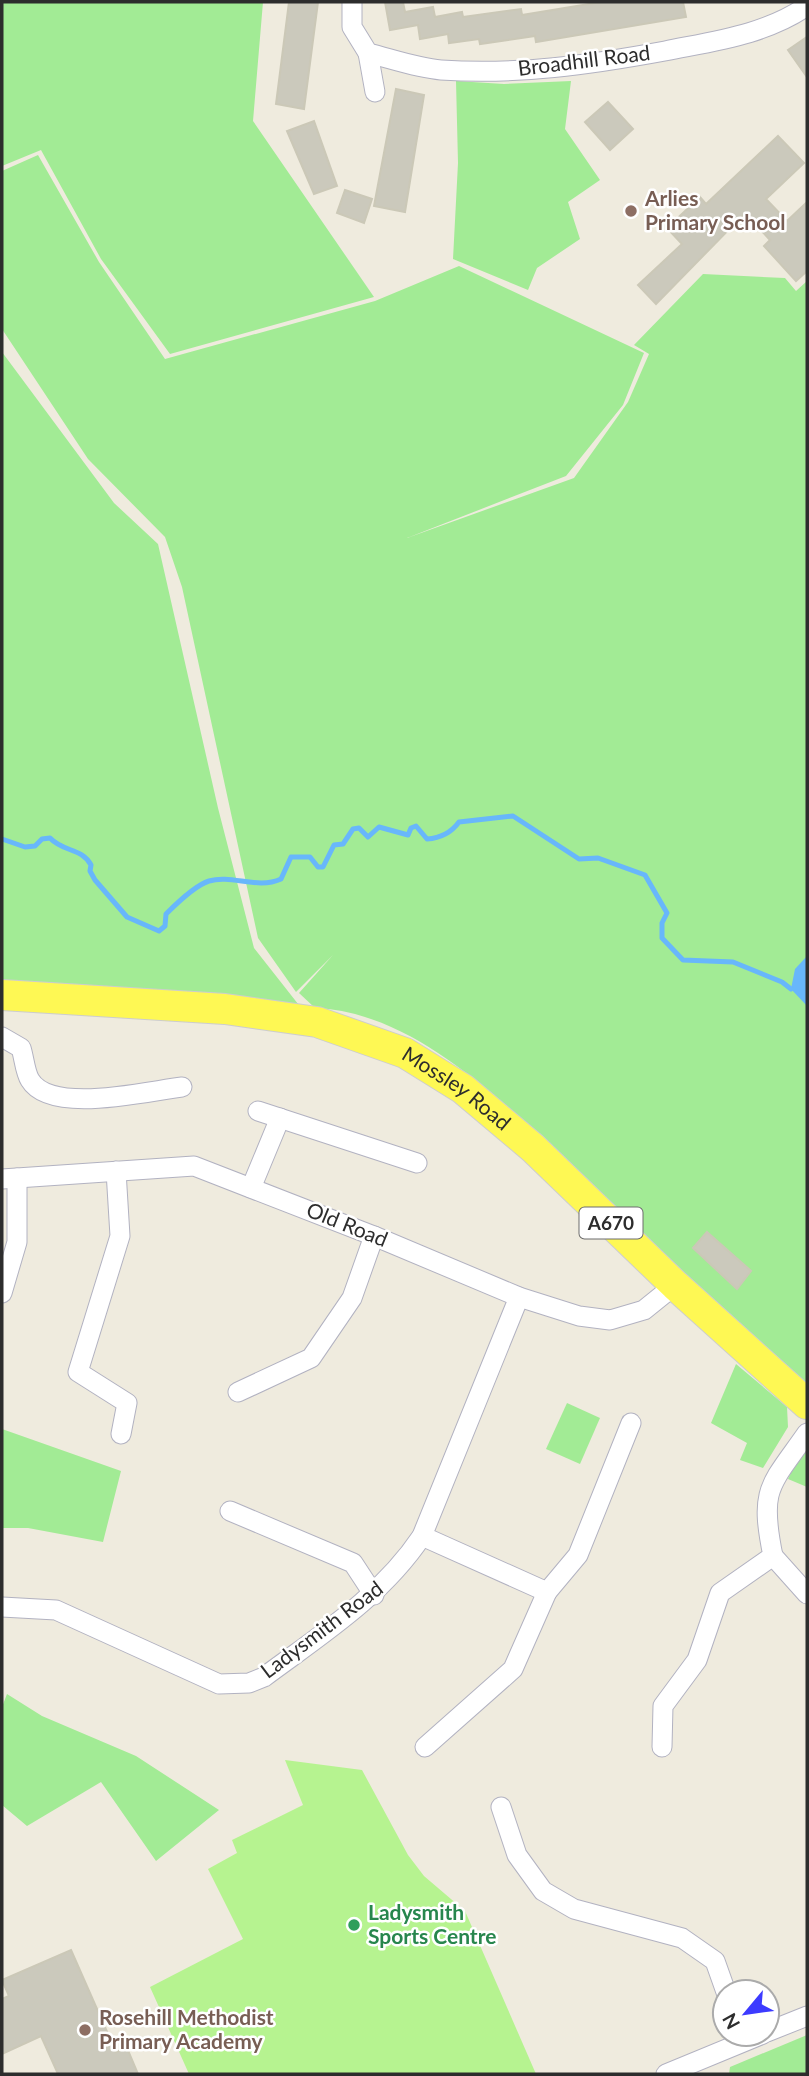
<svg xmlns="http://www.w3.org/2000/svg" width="809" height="2076" font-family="Lato,sans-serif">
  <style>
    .green { fill: #a2eb95 }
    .pitch { fill: #b6f390 }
    .water { fill: #68b7fb }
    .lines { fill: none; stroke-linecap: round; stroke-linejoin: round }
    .stream { stroke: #68b7fb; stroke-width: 5 }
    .building { fill: #cbc9bc; stroke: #cbc8b7; stroke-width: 2 }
    .minor-casing { stroke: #b2b2c1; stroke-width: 21 }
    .primary-casing { stroke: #cdcdcd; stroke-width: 32 }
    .minor { stroke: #fff; stroke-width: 19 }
    .primary { stroke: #fef854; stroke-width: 30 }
    .education-dot { fill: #8d6e63; stroke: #fff; stroke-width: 2.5 }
    .leisure-dot { fill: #2e9e5b; stroke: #fff; stroke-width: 2.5 }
    .labels { text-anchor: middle; stroke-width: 5; stroke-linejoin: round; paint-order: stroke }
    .shield { fill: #fff; stroke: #6c6c6c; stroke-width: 2 }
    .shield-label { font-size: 19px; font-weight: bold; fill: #2d2d2d }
    .street-label { font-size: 21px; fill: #2d2d2d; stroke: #fff }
    .education-label { font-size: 21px; font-weight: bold; fill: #785e54; stroke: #fff; text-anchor: start }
    .leisure-label { font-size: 21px; font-weight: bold; fill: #27864d; stroke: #fff; text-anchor: start }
  </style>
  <rect width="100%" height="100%" fill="#efebde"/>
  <g class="green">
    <polygon points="2,2 263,2 253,121 374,297 170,354 101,259 41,150 2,166"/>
    <polygon points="456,81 504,84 571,81 565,129 600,180 568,202 580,239 537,268 528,290 453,259 458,163"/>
    <path d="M38 155 99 262 165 359 375 301 459 266 644 353 623 405 566 476 407 538 574 478 628 402 649 354 634 345 703 274 785 278 796 291 807 281V1384C754 1337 699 1292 646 1244 557 1162 444 1013 315 1008L299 993 333 955 296 992 258 938 182 587 165 537 88 459 2 329V171Z"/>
    <polygon points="2,352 114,503 158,544 218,808 254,948 302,1009 2,984"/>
    <polygon points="736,1364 787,1407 788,1427 763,1468 740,1460 747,1443 711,1423"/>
    <polygon points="567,1403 600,1418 580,1464 546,1449"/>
    <polygon points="2,1429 121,1471 103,1542 28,1528 2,1528"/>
    <polygon points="807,1449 807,1487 788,1479 799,1456"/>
    <polygon points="7,1694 42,1716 136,1756 219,1810 156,1861 101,1782 27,1826 2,1805 2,1707"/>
    <polygon points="807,2035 807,2074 729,2074 730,2067"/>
  </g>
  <polygon class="pitch" points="285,1760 362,1770 408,1855 424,1876 465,1911 536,2074 189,2074 150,1987 243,1939 208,1869 237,1853 232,1840 303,1805"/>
  <polygon class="water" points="807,956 807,1006 791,989 795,969"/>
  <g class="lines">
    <path class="stream" d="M2 839 25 847 35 846 42 839 50 838C63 852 82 848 91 865L90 871 95 880 127 917 159 931 165 926 166 914C175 905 196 885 209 881 232 874 257 890 281 879L291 857H310L318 867H323L334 845 343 844 353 829 359 828 368 837 379 827 408 835 411 828 416 826 427 839C441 838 451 833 459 822L513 816 579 859 598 858 645 875 667 913 662 923V938L683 960 733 962 782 982 791 989"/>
  </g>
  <g class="building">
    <polygon points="289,2 318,2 304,109 276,104"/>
    <polygon points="385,2 403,2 405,12 433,7 435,17 462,12 463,17 521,9 522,15 601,2 683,2 686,17 536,42 535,36 480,44 479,39 449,43 448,34 420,39 418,25 390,30"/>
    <polygon points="807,37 807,77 788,50"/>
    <polygon points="396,89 424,95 405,212 374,206"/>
    <polygon points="608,102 633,129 610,150 585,122"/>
    <polygon points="314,121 337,186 314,194 287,131"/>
    <polygon points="778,136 804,163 766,199 787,221 807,202 807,271 796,281 764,246 770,240 745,213 656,304 638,285 682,244 667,228 700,197 706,204"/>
    <polygon points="345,190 372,199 364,223 337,213"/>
    <polygon points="707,1232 751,1271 737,1289 693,1248"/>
    <polygon points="71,1950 116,2052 127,2048 138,2074 58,2074 41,2036 2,2054 2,1999 9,1996 2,1980"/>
  </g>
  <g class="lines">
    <defs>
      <g id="minor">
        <path d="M352 2V27L368 53C392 59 417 68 441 70 519 75 589 65 665 51 714 41 765 35 807 6"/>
        <polyline points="368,53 375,92"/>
        <path d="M2 1037 21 1048C24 1057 25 1072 30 1080 51 1115 147 1091 182 1087"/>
        <polyline points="258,1111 417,1163"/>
        <polyline points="116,1171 120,1236 78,1372 127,1403 121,1434"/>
        <polyline points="2,1179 194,1166 374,1236 519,1297 579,1316 610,1320 644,1310 675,1285"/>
        <polyline points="251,1188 280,1118"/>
        <polyline points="2,1293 17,1242 17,1178"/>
        <polyline points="238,1392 311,1358 352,1298 374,1236"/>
        <polyline points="230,1511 353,1563 374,1595"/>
        <polyline points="422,1536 547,1592 578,1555 631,1423"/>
        <polyline points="773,1556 807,1594"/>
        <path d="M2 1607 56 1610 219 1684 249 1683 264 1677C322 1634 382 1596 422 1536L519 1297"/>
        <polyline points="425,1747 513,1669 547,1592"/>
        <path d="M662 1747 663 1706 697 1660 720 1593 773 1556C759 1488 770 1486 807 1433"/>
        <polyline points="501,1807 517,1855 543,1891 574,1909 682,1938 715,1961 726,1992"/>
        <polyline points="767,2032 807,2016"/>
        <polyline points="666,2074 763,2034"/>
      </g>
      <g id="primary">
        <path id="s1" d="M2 995 225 1009 317 1022 405 1053 463 1089 533 1148 675 1285 807 1404"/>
      </g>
    </defs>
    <use href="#minor" class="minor-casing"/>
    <use href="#primary" class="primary-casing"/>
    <use href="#minor" class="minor"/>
    <use href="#primary" class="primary"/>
  </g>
  <g class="education-dot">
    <circle cx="631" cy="211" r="7"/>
    <circle cx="85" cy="2030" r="7"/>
  </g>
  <circle class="leisure-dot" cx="354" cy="1925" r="7"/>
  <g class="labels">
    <rect class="shield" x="579.5" y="1207.5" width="63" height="31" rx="5"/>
    <g class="shield-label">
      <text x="611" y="1230">A670</text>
    </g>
    <g class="street-label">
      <text transform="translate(584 61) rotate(-7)" y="7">Broadhill Road</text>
      <text dy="7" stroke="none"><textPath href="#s1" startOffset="472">Mossley Road</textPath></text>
      <text transform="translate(347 1225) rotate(22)" y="7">Old Road</text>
      <text transform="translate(322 1630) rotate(-37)" y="7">Ladysmith Road</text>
    </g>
    <g class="education-label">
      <text x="645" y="206">Arlies<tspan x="645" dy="24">Primary School</tspan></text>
      <text x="99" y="2025">Rosehill Methodist<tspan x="99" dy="24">Primary Academy</tspan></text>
    </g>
    <g class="leisure-label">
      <text x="368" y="1920">Ladysmith<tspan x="368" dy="24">Sports Centre</tspan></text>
    </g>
  </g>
  <rect width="809" height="2076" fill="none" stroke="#2d2d2d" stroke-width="7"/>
  <g transform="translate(746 2013) rotate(241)"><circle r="33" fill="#ffffff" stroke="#ababab" stroke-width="2"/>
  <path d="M0-5L12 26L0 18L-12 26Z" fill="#3d3bff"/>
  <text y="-10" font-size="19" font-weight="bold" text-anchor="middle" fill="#2d2d2d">N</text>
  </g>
</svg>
